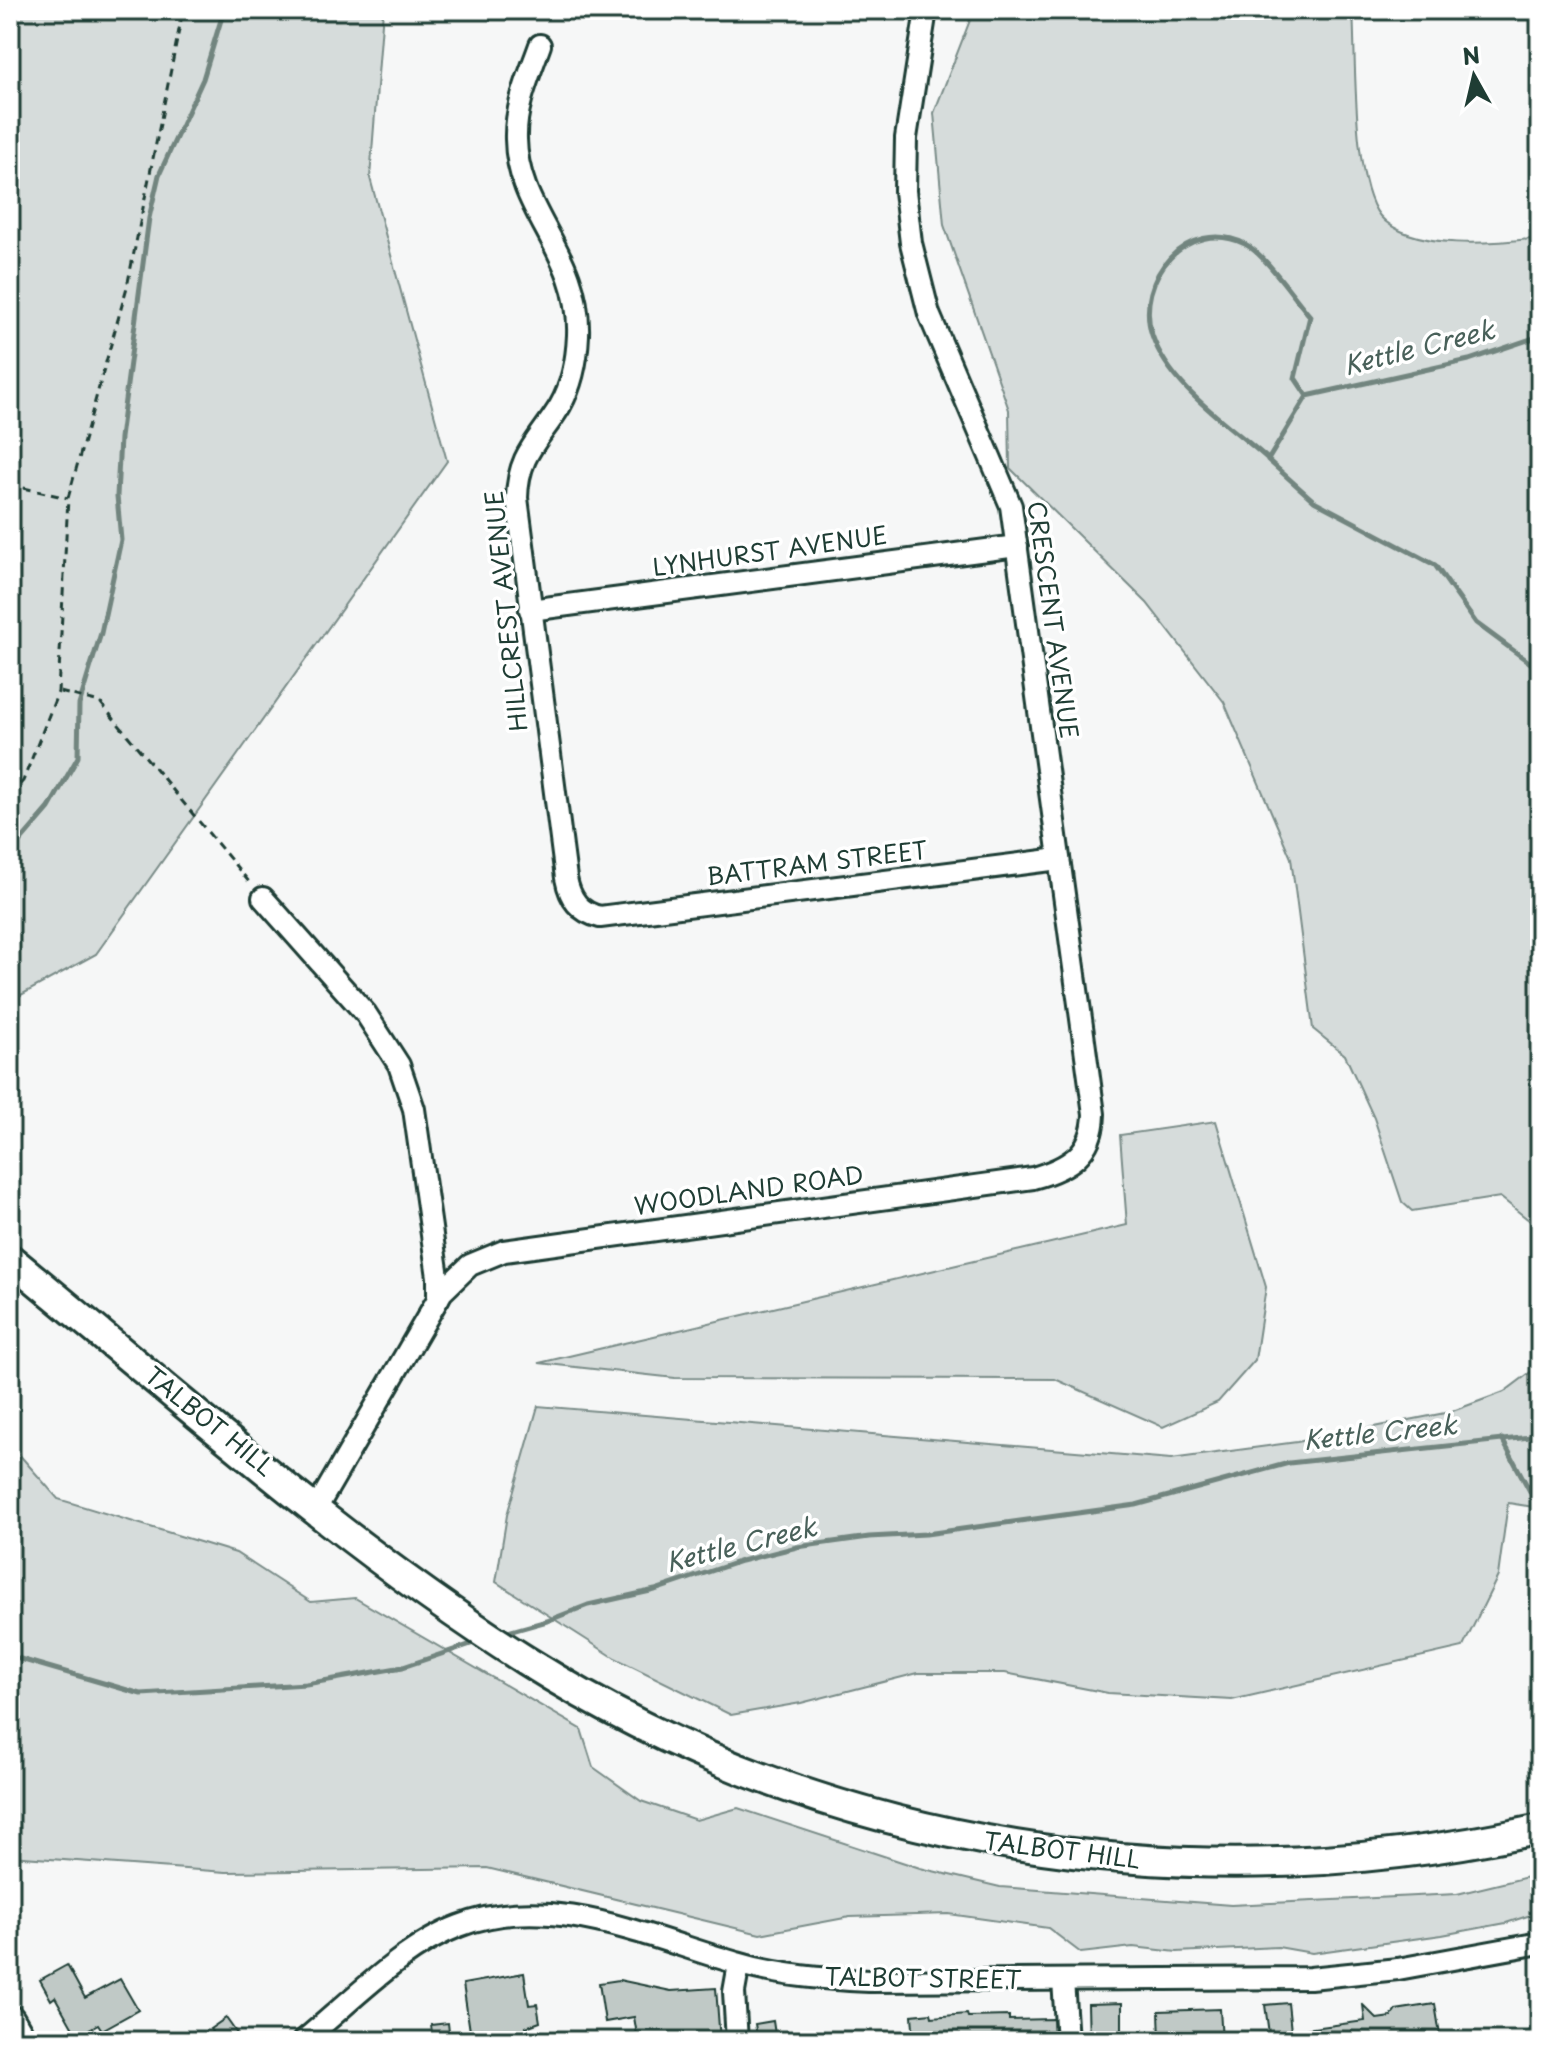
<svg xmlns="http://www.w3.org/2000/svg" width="1550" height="2051" font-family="'Playpen Sans',sans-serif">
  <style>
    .green { fill: #d6dcdb; stroke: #7a8c88; stroke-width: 2 }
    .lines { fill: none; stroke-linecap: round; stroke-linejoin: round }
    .stream { stroke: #72857f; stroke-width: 5 }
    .building { fill: #c0c9c6; stroke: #1f3d34; stroke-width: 2 }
    .minor-casing { stroke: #1f3d34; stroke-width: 26 }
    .secondary-casing { stroke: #1f3d34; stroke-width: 34 }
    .path { stroke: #1f3d34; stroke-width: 3; stroke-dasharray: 8 6; stroke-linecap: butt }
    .minor { stroke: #fff; stroke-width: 20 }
    .secondary { stroke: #fff; stroke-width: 28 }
    .labels { text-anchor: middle; stroke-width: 7; stroke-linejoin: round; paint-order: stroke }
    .street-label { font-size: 24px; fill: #1f3d34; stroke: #fff }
    .water-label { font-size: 26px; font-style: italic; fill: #49615a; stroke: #fff }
  </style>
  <rect width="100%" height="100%" fill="#f6f7f7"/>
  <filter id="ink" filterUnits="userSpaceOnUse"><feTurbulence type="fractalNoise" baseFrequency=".0125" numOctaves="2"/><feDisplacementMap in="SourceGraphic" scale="16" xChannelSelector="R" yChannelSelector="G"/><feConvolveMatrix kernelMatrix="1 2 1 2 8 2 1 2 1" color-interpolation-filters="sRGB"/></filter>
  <g filter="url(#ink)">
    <g class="green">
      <polygon points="10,10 383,10 370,178 447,461 96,954 10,1001"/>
      <path d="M974 10H1353C1356 56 1352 183 1380 216 1411 252 1498 243 1540 238V1229L1500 1197 1412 1211 1402 1202 1374 1118 1345 1055 1313 1029 1291 858 1224 702 1147 603 1010 468 1009 410 944 225 934 113Z"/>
      <polygon points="1216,1121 1266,1287 1255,1360 1218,1402 1163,1427 1055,1379 675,1378 539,1363 1127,1225 1120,1135"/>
      <polygon points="1540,1365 1540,1508 1508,1503 1498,1576 1463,1647 1232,1700 1108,1693 1005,1673 918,1673 801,1703 731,1715 615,1658 496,1582 507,1515 538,1406 1171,1459 1297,1442 1450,1412 1504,1392"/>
      <polygon points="10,1444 58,1499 236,1553 311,1602 355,1598 581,1729 593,1767 641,1801 696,1820 738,1808 920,1868 1000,1887 1231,1905 1457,1894 1540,1874 1540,1912 1506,1923 1442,1935 1312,1953 1278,1947 1177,1952 1133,1947 1081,1953 1048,1928 949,1914 850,1917 760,1934 487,1868 226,1872 10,1856"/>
    </g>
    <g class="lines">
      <g class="stream">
        <polyline points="1540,336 1469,360 1307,396 1268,460 1314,501 1435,565 1476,623 1540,670"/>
        <path d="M1268 459C1229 424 1170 388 1152 335 1134 279 1187 216 1245 244 1265 254 1294 298 1310 316L1295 378 1307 396"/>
        <polyline points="10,838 13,859 10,886"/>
        <polyline points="12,851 49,808 78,757 79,705 101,633 121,540 117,496 120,438 149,218 159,175 203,79 224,10"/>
        <polyline points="1502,1439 1540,1510"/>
        <polyline points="501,1634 547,1621 588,1605 655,1590 741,1561 797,1547 869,1537 926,1534 1136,1505 1289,1463 1540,1436"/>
        <polyline points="10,1656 141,1694 306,1684 403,1667 480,1641"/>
      </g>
    </g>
    <g class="building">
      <polygon points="67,1965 85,1998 120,1979 138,2010 102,2030 98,2024 77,2036 55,1997 51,2000 40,1980"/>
      <polygon points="524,1973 529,2005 537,2004 540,2022 526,2027 529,2041 509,2041 507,2031 482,2035 481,2029 470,2031 463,1984"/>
      <polygon points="619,1980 671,1991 716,1988 720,2041 638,2041 634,2017 605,2022 599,1983"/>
      <polygon points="1122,2003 1122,2033 1116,2033 1116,2041 1089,2041 1088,2004"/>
      <polygon points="1288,2003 1291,2031 1365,2021 1363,2005 1377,2019 1391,2017 1396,2010 1435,2004 1441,2041 1270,2041 1265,2005"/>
      <polygon points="1220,2009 1222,2041 1160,2041 1159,2011"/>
      <polygon points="931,2013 932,2017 967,2014 968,2017 1009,2016 1009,2020 1053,2019 1054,2041 914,2041 912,2015"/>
      <polygon points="226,2018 231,2025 242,2041 218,2041 210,2029"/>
      <polygon points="773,2021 776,2041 758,2041 755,2024"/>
      <polygon points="448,2023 450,2041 433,2041 431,2025"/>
    </g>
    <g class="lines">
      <defs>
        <g id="minor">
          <path d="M540 45C529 76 515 106 516 139 517 214 581 252 578 335 577 359 572 385 560 406 539 441 518 453 517 498L566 878C570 899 579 912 600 917L1059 859"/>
          <polyline points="530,610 1017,546"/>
          <polyline points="263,898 366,1014 399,1065 414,1109 438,1277 438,1299"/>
          <path d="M316 1509 442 1292 470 1265 504 1251 1033 1178C1068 1168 1093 1154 1094 1114L1011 506 929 314 911 243 905 191 906 138 926 10"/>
          <polyline points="1063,1980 1067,2041"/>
          <path d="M303 2041C351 2002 401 1948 459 1926 550 1890 649 1938 737 1963 779 1976 825 1979 869 1981L1310 1978 1398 1969 1540 1943"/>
          <polyline points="737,2041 734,1992 739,1964"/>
        </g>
        <g id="secondary">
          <path d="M10 1259C178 1396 341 1544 525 1660 828 1851 1192 1906 1540 1829"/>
          <polyline points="10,2020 22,2041"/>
        </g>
      </defs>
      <use href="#minor" class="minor-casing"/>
      <use href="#secondary" class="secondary-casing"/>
      <g class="path">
        <polyline points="10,485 68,498"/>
        <polyline points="60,692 100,702 250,883"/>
        <polyline points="10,794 23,781 58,692 68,498 127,287 183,10"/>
      </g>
      <use href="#minor" class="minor"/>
      <use href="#secondary" class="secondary"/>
    </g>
  </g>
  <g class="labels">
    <g class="street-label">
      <text transform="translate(770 552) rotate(-8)" y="8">LYNHURST AVENUE</text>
      <text transform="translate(507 611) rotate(-96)" y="8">HILLCREST AVENUE</text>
      <text transform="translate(1052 620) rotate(82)" y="8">CRESCENT AVENUE</text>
      <text transform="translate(817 864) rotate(-7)" y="8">BATTRAM STREET</text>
      <text transform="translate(749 1191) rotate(-8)" y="8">WOODLAND ROAD</text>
      <text transform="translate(209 1422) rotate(39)" y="8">TALBOT HILL</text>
      <text transform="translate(1062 1851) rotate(7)" y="8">TALBOT HILL</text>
      <text transform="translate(923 1979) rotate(1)" y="8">TALBOT STREET</text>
    </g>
    <g class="water-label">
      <text transform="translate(1419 348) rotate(-14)" y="9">Kettle Creek</text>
      <text transform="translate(1380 1433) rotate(-6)" y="9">Kettle Creek</text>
      <text transform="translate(741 1545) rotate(-14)" y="9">Kettle Creek</text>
    </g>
  </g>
  <rect width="1550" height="2051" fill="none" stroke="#fff" stroke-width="40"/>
  <rect x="20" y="20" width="1510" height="2011" fill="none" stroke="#1f3d34" stroke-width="3" filter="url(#ink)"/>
  <g transform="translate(1474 76) rotate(352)" stroke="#ffffff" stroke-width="6" paint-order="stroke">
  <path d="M0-6L14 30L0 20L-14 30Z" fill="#1f3d34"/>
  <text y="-12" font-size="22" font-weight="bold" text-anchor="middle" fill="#1f3d34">N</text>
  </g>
</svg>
